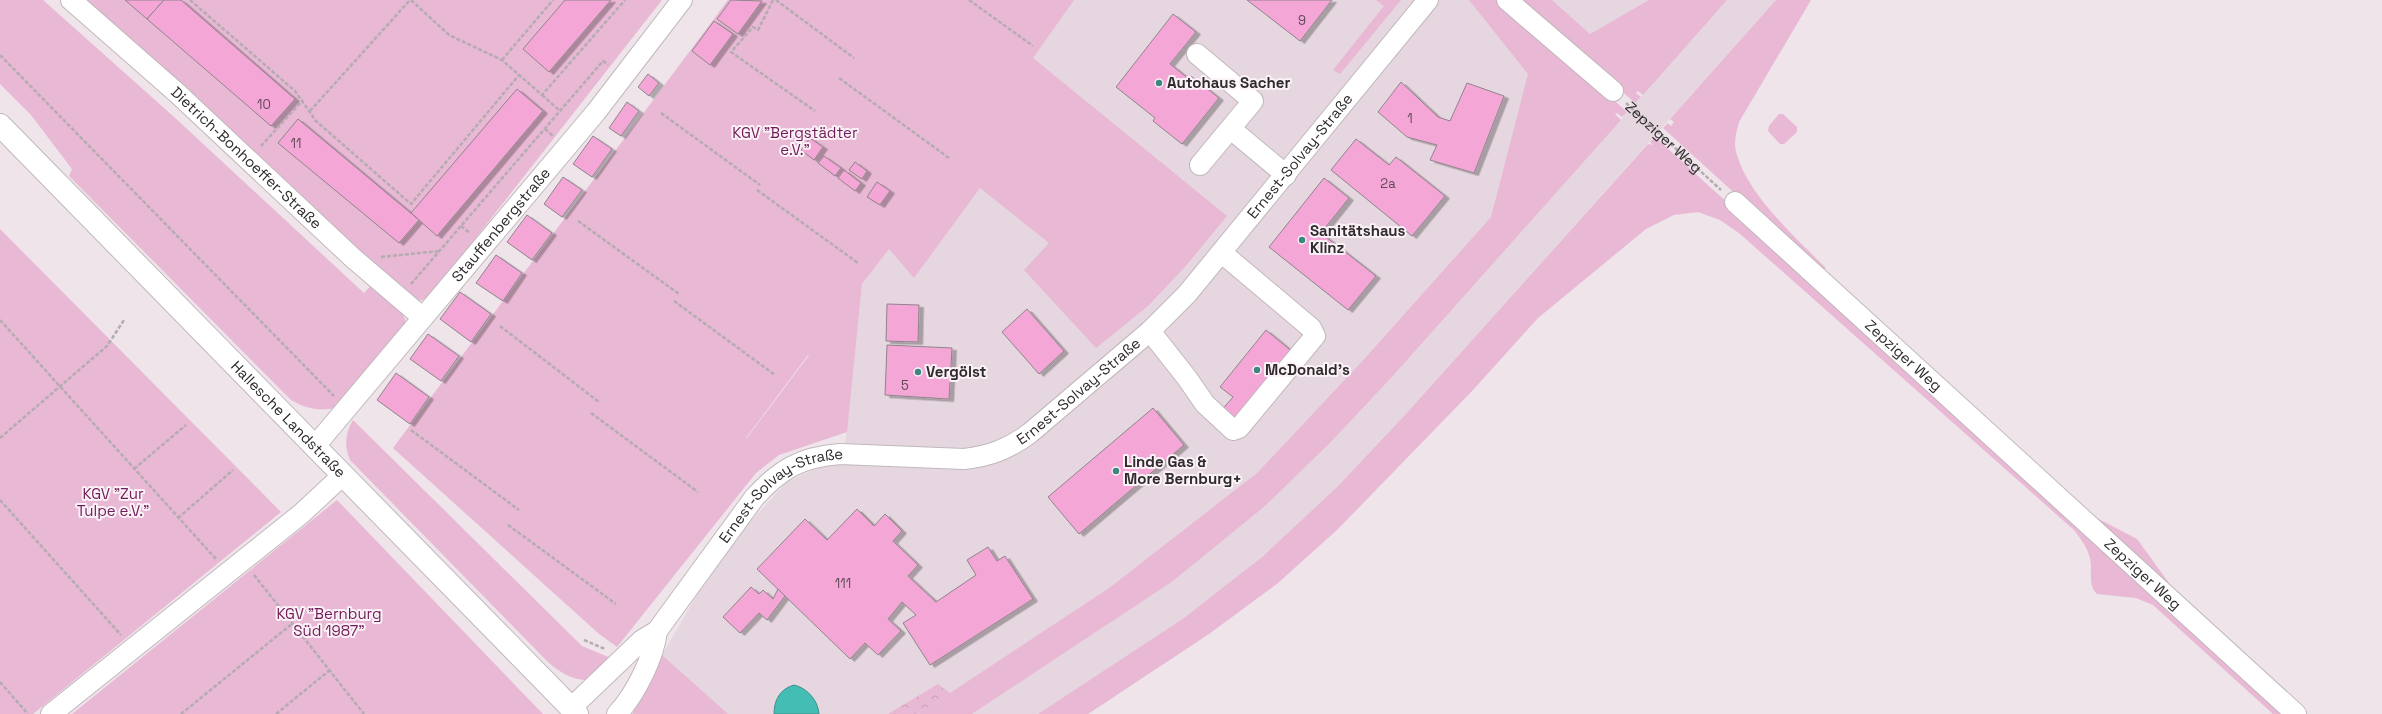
<svg xmlns="http://www.w3.org/2000/svg" width="2382" height="714" font-family="'Space Grotesk',sans-serif">
  <style>
    .built { fill: #e6d6df }
    .green { fill: #e8b8d4; fill-rule: evenodd }
    .forest { fill: url(#forest-crowns) }
    .water { fill: #44bdb4; stroke: #3e918c }
    .building { fill: #f4a7d6; stroke: #8e858a; filter: url(#shadow) }
    .lines { fill: none; stroke-linecap: round; stroke-linejoin: round }
    .minor-casing { stroke: #c1b8bd; stroke-width: 22 }
    .major-casing { stroke: #c1b8bd; stroke-width: 24 }
    .path { stroke: #b4acb1; stroke-width: 2.5; stroke-dasharray: 4 2; stroke-linecap: butt }
    .minor { stroke: #fff; stroke-width: 20 }
    .major { stroke: #fff; stroke-width: 22 }
    .poi-dot { fill: #3f8680; stroke: #fbf2f7; stroke-width: 1.5 }
    .labels { text-anchor: middle; stroke-width: 4; stroke-linejoin: round; paint-order: stroke }
    .number-label { font-size: 13px; fill: #604a57 }
    .poi-label { font-size: 15px; font-weight: bold; fill: #2f2b2d; stroke: #fbf2f7; text-anchor: start }
    .park-label { font-size: 15px; fill: #701a57; stroke: #fbf2f7 }
    .street-label { font-size: 15px; fill: #2f2b2d; stroke: #fbf2f7 }
  </style>
  <defs>
    <pattern id="forest-crowns" width="20" height="18" patternUnits="userSpaceOnUse"><rect width="20" height="18" fill="#e8b8d4"/><path d="M2 6a3 3 0 1 1 6 0M12 15a3 3 0 1 1 6 0" fill="none" stroke="#c79eb6"/></pattern>
    <filter id="shadow"><feDropShadow dx="4.5" dy="2.5" stdDeviation="0" flood-color="#0004"/></filter>
  </defs>
  <rect width="100%" height="100%" fill="#eee4ea"/>
  <g class="built">
    <polygon points="1071,0 1472,0 1543,64 1491,217 1366,357 1257,473 1109,588 918,714 727,714 662,655 697,595 747,525 786,483 823,465 843,464 862,284"/>
    <polygon points="1552,0 1649,0 1590,34"/>
    <polygon points="1727,0 1776,0 1405,415 1337,487 1262,557 1184,618 1038,714 972,714 1173,581 1264,507 1330,443 1391,378"/>
  </g>
  <g class="green">
    <path d="M0 0H43L173 116 364 293 372 284C385 295 405 307 406 325L336 408C318 411 307 409 291 400L69 176 72 169 31 115 0 84Z"/>
    <polygon points="83,0 662,0 428,299 417,301 407,297"/>
    <path d="M728 0H1074L1033 58 1227 216 1184 268 1148 306 1096 348 1024 270 1049 243 980 188 914 278 889 249 862 284 847 432 779 455 756 473 617 647 598 633 393 448ZM808 355H809L746 439V438Z"/>
    <polygon points="1376,0 1401,0 1340,74 1333,70 1384,6"/>
    <polygon points="1469,0 1502,0 1627,112 1622,117 1617,113 1615,114 1621,120 1391,378 1330,443 1264,507 1173,581 972,714 918,714 1109,588 1257,473 1366,357 1491,217 1528,74"/>
    <polygon points="1520,0 1552,0 1590,34 1649,0 1727,0 1643,95 1638,91 1636,93 1641,97 1635,103"/>
    <path d="M1776 0H1811L1739 122C1736 133 1733 144 1737 155 1748 195 1797 239 1826 268L1817 272 1796 249 1663 128 1668 123 1671 126 1674 122 1670 119Z"/>
    <polygon points="1779,114 1783,114 1797,127 1797,132 1784,144 1780,144 1768,131 1769,126"/>
    <path d="M1655 137 2290 714H2273L2153 605 2136 598 2097 594C2087 585 2093 570 2090 558 2087 547 2081 539 2074 530L1739 233 1720 220 1698 212 1674 215 1646 229 1538 318 1473 390 1338 529 1278 583 1209 634 1088 714H1038L1184 618 1262 557 1337 487 1405 415 1648 144 1653 145 1650 142Z"/>
    <polygon points="0,229 281,512 33,714 0,714"/>
    <path d="M353 420 582 646 618 661C611 666 605 673 598 677 581 686 561 673 549 663L350 460C344 445 345 434 353 420Z"/>
    <polygon points="337,500 543,714 72,714"/>
    <polygon points="2095,517 2137,539 2169,583 2139,561"/>
    <polygon points="662,655 728,714 633,714 636,701"/>
  </g>
  <polygon class="forest" points="938,684 950,693 918,714 888,714"/>
  <path class="water" d="M794 685C807 688 818 700 819 714H774C774 700 780 689 794 685Z"/>
  <g class="building">
    <polygon points="125,0 164,0 147,19"/>
    <polygon points="164,0 181,0 295,99 271,126 147,19"/>
    <polygon points="565,0 611,0 549,72 523,49"/>
    <polygon points="731,0 762,1 738,34 717,19"/>
    <polygon points="1247,0 1332,0 1300,41"/>
    <polygon points="1173,14 1196,32 1170,64 1189,79 1191,76 1219,98 1182,144 1153,121 1155,118 1116,87"/>
    <polygon points="714,21 733,34 710,65 692,51"/>
    <polygon points="648,74 659,83 649,96 638,87"/>
    <polygon points="1401,82 1438,117 1450,121 1467,83 1504,96 1474,173 1430,160 1437,145 1407,137 1378,112"/>
    <polygon points="517,89 543,111 437,236 411,213"/>
    <polygon points="627,102 639,111 621,136 609,128"/>
    <polygon points="298,119 419,220 399,243 278,143"/>
    <polygon points="593,136 612,149 592,177 573,164"/>
    <polygon points="810,138 823,147 814,160 801,150"/>
    <polygon points="1356,139 1389,165 1396,157 1445,196 1412,236 1331,170"/>
    <polygon points="824,156 841,168 835,176 818,163"/>
    <polygon points="855,162 867,171 862,179 849,170"/>
    <polygon points="844,170 861,183 855,191 838,178"/>
    <polygon points="563,177 582,190 562,217 544,204"/>
    <polygon points="1324,178 1349,198 1321,233 1376,276 1348,310 1269,247"/>
    <polygon points="877,182 890,191 880,205 867,197"/>
    <polygon points="527,215 552,233 532,260 507,242"/>
    <polygon points="496,255 522,273 503,301 476,283"/>
    <polygon points="460,292 491,314 471,342 440,319"/>
    <polygon points="887,304 919,305 918,342 886,341"/>
    <polygon points="1027,309 1064,351 1039,374 1002,332"/>
    <polygon points="1266,330 1294,353 1236,425 1220,412 1233,397 1220,387"/>
    <polygon points="428,334 459,356 441,381 410,359"/>
    <polygon points="887,345 952,348 949,399 885,395"/>
    <polygon points="396,373 429,397 410,424 377,400"/>
    <polygon points="1153,408 1184,445 1079,534 1048,497"/>
    <polygon points="857,509 874,526 885,514 902,531 893,541 918,565 908,576 936,602 976,575 967,560 988,547 997,561 1005,556 1033,599 930,665 903,623 916,615 902,602 888,619 901,631 878,655 865,643 850,659 757,569 805,519 827,540"/>
    <polygon points="751,587 759,594 763,590 773,599 778,589 785,596 767,620 759,613 740,633 723,617"/>
  </g>
  <g class="lines">
    <defs>
      <g id="minor">
        <path id="s2" d="M71 0 177 93 354 259 422 317"/>
        <polyline points="1507,0 1613,91"/>
        <polyline points="1197,54 1253,101 1200,165"/>
        <polyline points="1231,129 1286,175"/>
        <path id="s3" d="M1735 202 2296 714"/>
        <polyline points="1150,331 1187,378 1205,404 1233,430 1239,428 1315,336 1311,328 1222,253"/>
        <path id="s4" d="M315 446 596 112 682 0"/>
        <path id="s5" d="M571 708 642 640 657 631 754 498C780 469 801 457 840 454L964 459C990 456 1009 449 1030 433L1150 331 1187 294 1428 0"/>
        <polyline points="51,714 301,514 343,475"/>
        <path d="M617 714C635 695 654 657 657 631"/>
      </g>
      <g id="major">
        <path id="s6" d="M0 125 577 714"/>
      </g>
    </defs>
    <use href="#minor" class="minor-casing"/>
    <use href="#major" class="major-casing"/>
    <g class="path">
      <polyline points="190,0 295,91 316,121 411,204 519,75"/>
      <polyline points="411,0 449,35 502,60 542,95 625,0"/>
      <polyline points="773,0 758,30 753,27 731,52 815,111"/>
      <polyline points="776,0 854,58"/>
      <polyline points="969,0 1033,46"/>
      <polyline points="0,55 334,396"/>
      <polyline points="502,60 553,0"/>
      <polyline points="839,78 949,158"/>
      <polyline points="542,95 560,111"/>
      <path id="s1" d="M1626 103 1721 190"/>
      <polyline points="310,111 410,0"/>
      <polyline points="661,113 760,185"/>
      <polyline points="545,129 553,136"/>
      <polyline points="261,146 303,100"/>
      <polyline points="757,190 858,263"/>
      <polyline points="578,221 679,294"/>
      <polyline points="461,226 470,233"/>
      <polyline points="381,257 440,251"/>
      <polyline points="411,284 603,61 608,65"/>
      <polyline points="674,301 775,375"/>
      <polyline points="0,320 216,559"/>
      <polyline points="500,326 599,402"/>
      <polyline points="591,413 698,492"/>
      <polyline points="411,430 519,510"/>
      <polyline points="0,438 107,346 124,320"/>
      <polyline points="134,469 186,425"/>
      <polyline points="0,500 121,635"/>
      <polyline points="178,518 233,470"/>
      <polyline points="508,525 616,604"/>
      <polyline points="254,575 364,714"/>
      <polyline points="584,640 605,649"/>
      <polyline points="0,682 28,714"/>
      <polyline points="181,714 293,623"/>
      <polyline points="276,714 331,669"/>
    </g>
    <use href="#minor" class="minor"/>
    <use href="#major" class="major"/>
  </g>
  <g class="poi-dot">
    <circle cx="1159" cy="83" r="4"/>
    <circle cx="1302" cy="240" r="4"/>
    <circle cx="1257" cy="370" r="4"/>
    <circle cx="918" cy="372" r="4"/>
    <circle cx="1116" cy="471" r="4"/>
  </g>
  <g class="labels">
    <g class="number-label">
      <text x="1302" y="25">9</text>
      <text x="264" y="109">10</text>
      <text x="1410" y="123">1</text>
      <text x="296" y="148">11</text>
      <text x="1388" y="188">2a</text>
      <text x="905" y="390">5</text>
      <text x="843" y="588">111</text>
    </g>
    <g class="poi-label">
      <text x="1167" y="88">Autohaus Sacher</text>
      <text x="1310" y="236">Sanitätshaus<tspan x="1310" dy="17">Klinz</tspan></text>
      <text x="1265" y="375">McDonald's</text>
      <text x="926" y="377">Vergölst</text>
      <text x="1124" y="467">Linde Gas &amp;<tspan x="1124" dy="17">More Bernburg+</tspan></text>
    </g>
    <g class="park-label">
      <text x="795" y="138">KGV "Bergstädter<tspan x="795" dy="17">e.V."</tspan></text>
      <text x="113" y="499">KGV "Zur<tspan x="113" dy="17">Tulpe e.V."</tspan></text>
      <text x="329" y="619">KGV "Bernburg<tspan x="329" dy="17">Süd 1987"</tspan></text>
    </g>
    <g class="street-label">
      <text dy="5" stroke="none"><textPath href="#s1" startOffset="51">Zepziger Weg</textPath></text>
      <text dy="5" stroke="none"><textPath href="#s5" startOffset="964">Ernest-Solvay-Straße</textPath></text>
      <text dy="5" stroke="none"><textPath href="#s2" startOffset="236">Dietrich-Bonhoeffer-Straße</textPath></text>
      <text dy="5" stroke="none"><textPath href="#s4" startOffset="289">Stauffenbergstraße</textPath></text>
      <text dy="5" stroke="none"><textPath href="#s3" startOffset="228">Zepziger Weg</textPath></text>
      <text dy="5" stroke="none"><textPath href="#s5" startOffset="640">Ernest-Solvay-Straße</textPath></text>
      <text dy="5" stroke="none"><textPath href="#s6" startOffset="412">Hallesche Landstraße</textPath></text>
      <text dy="5" stroke="none"><textPath href="#s5" startOffset="305">Ernest-Solvay-Straße</textPath></text>
      <text dy="5" stroke="none"><textPath href="#s3" startOffset="552">Zepziger Weg</textPath></text>
    </g>
  </g>
</svg>
